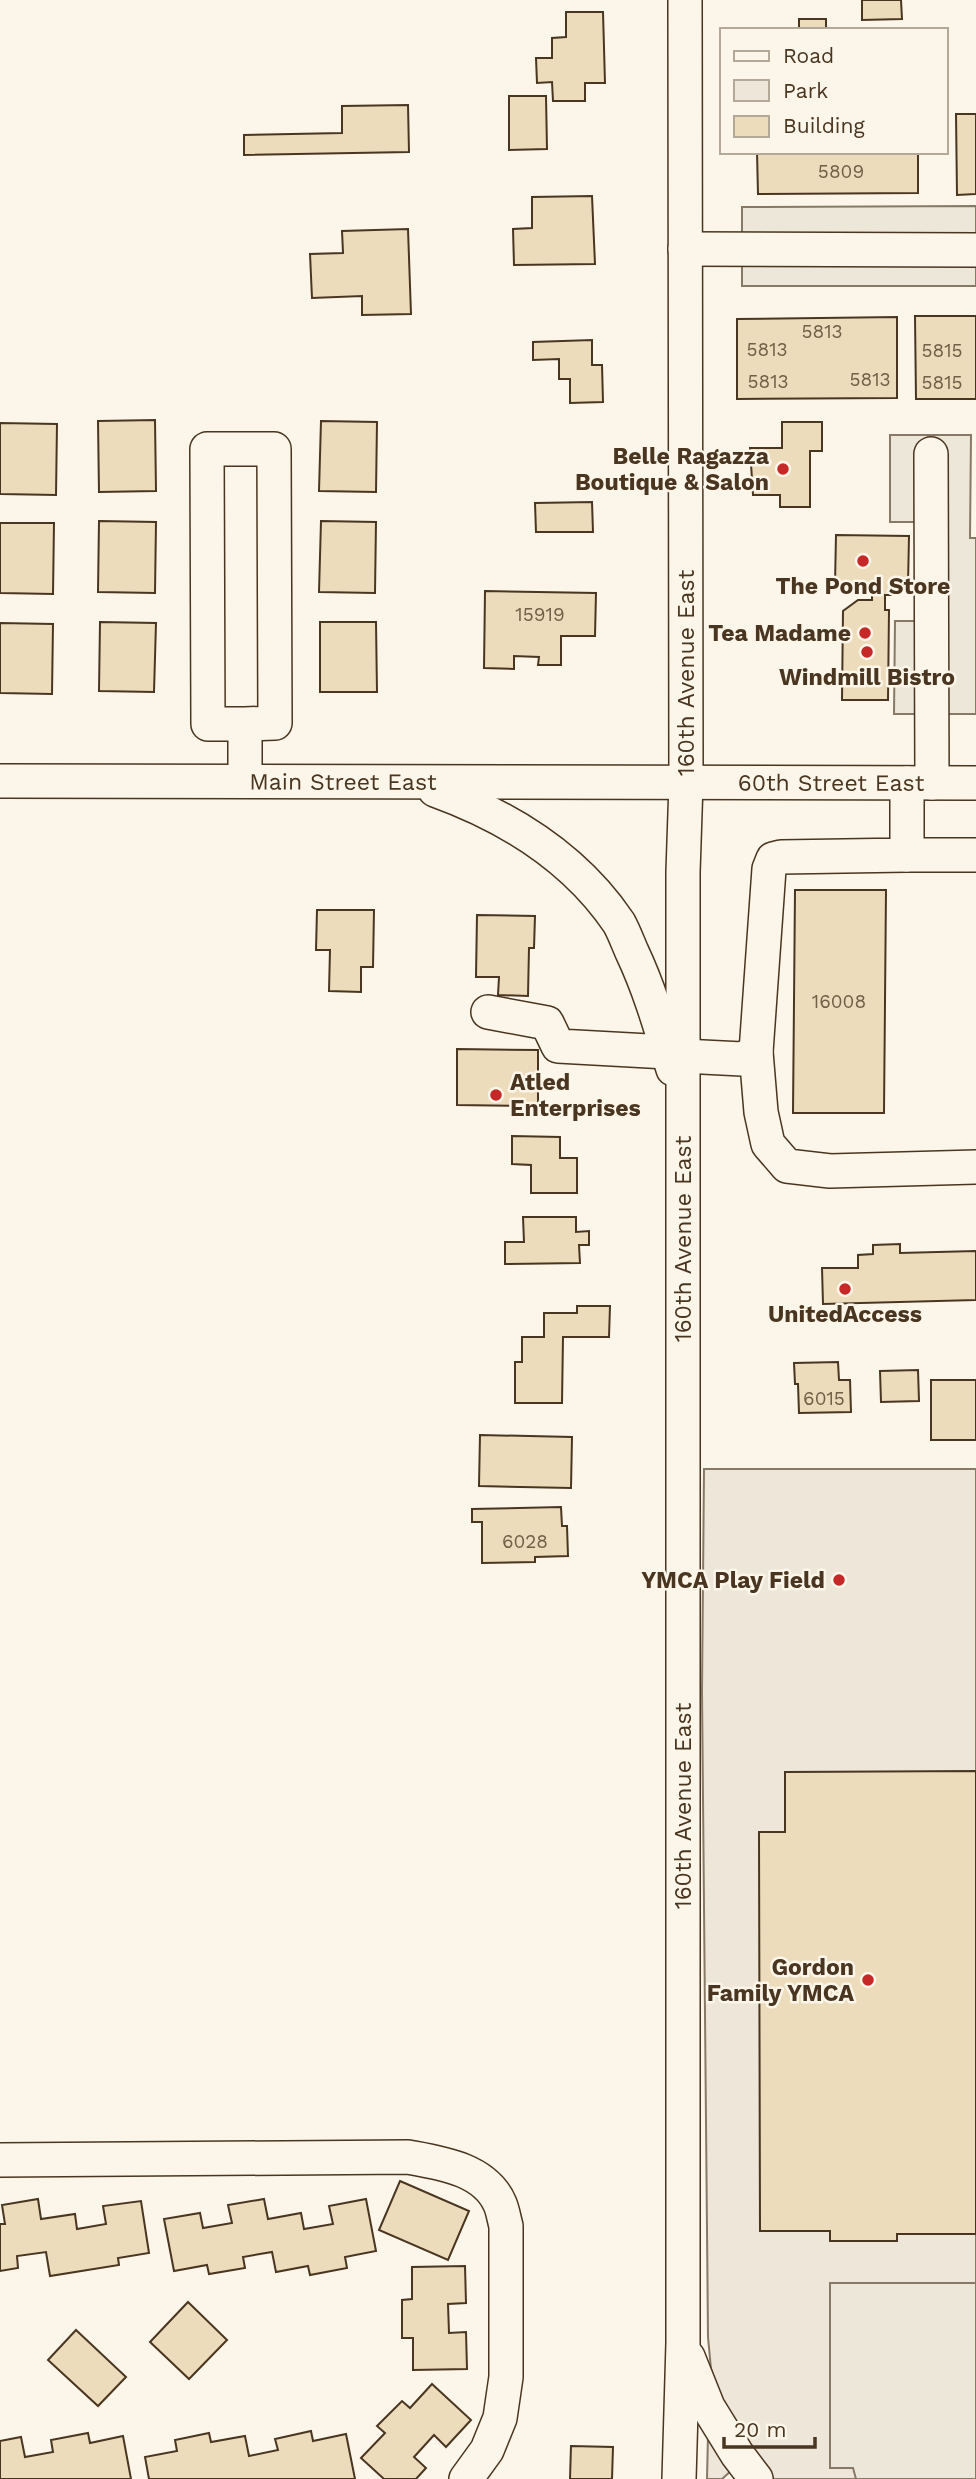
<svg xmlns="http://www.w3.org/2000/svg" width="976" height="2479" font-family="'Work Sans',sans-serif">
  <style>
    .green { fill: #ede6d9; stroke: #887966; stroke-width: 2 }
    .parking { fill: #ede7d9; stroke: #887966; stroke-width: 2 }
    .building { fill: #ecdcbc; stroke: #4a3520; stroke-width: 2 }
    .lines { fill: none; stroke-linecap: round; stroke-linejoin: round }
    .minor-casing { stroke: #4a3520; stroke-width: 36 }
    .minor { stroke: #fbf6e9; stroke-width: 33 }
    .poi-dot { fill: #c62828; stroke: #fbf6e9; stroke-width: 2.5 }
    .labels { text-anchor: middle; stroke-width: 5; stroke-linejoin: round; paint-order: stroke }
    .number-label { font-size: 19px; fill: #725f47 }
    .poi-label { font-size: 23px; font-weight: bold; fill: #4a3520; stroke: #fbf6e9; text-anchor: end }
    .street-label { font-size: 23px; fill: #4a3520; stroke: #fbf6e9 }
  </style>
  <rect width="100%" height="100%" fill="#fbf6e9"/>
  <g class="green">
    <polygon points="704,1469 976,1469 976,2479 770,2479 729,2421 711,2369 708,2337 702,1691"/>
    <polygon points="708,2435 733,2469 722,2479 707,2479"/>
  </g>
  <g class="parking">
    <polygon points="976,206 976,286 742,286 742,207"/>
    <polygon points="890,435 971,435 970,538 976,538 976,714 894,714 895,621 926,621 927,522 890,522"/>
    <polygon points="830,2283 976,2283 976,2479 856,2479 853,2468 830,2468"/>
  </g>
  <g class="building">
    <polygon points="862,0 901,0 902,19 862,20"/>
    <polygon points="566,12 603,12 605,83 585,83 585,101 553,101 552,82 537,83 536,58 552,58 552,38 566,37"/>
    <rect x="799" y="19" width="27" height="11"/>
    <polygon points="509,96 546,96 547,149 509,150"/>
    <polygon points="408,105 409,152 244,155 244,135 342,133 342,106"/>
    <polygon points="956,114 976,114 976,194 957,195"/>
    <polygon points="757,152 918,152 918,193 758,194"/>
    <polygon points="592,196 595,264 514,265 513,229 532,228 532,197"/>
    <polygon points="408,229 411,314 362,315 362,296 312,298 310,254 343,253 342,231"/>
    <polygon points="915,316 976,316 976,399 916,399"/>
    <polygon points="897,317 897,398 737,399 737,319"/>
    <polygon points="592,340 592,365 602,365 603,402 570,403 570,379 559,379 559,359 533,360 533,342"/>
    <polygon points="155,420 156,491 99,492 98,421"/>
    <polygon points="321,421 377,422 376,492 319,491"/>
    <polygon points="782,422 822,422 822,451 810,451 810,507 780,507 780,495 753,495 750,448 782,448"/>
    <polygon points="0,423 57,424 56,495 0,494"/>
    <polygon points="592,502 593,532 536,532 535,503"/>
    <polygon points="99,521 156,522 155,593 98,592"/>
    <polygon points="321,521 376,522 375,593 319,592"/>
    <polygon points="0,523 54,523 53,594 0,593"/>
    <polygon points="836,535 909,536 908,585 899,585 899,595 885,595 885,610 889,610 888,700 842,700 843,611 858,600 872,600 872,584 835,584"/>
    <polygon points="485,591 596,593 595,636 561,636 561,665 538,665 539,657 514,656 514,669 484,668"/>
    <polygon points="100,622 156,623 154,692 99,691"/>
    <polygon points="320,622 376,622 377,692 320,692"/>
    <polygon points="0,623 53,624 52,694 0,693"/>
    <polygon points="795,890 886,890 884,1113 793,1113"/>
    <polygon points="317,910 374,910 373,967 361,967 361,992 329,991 330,950 316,950"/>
    <polygon points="477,915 535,916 534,948 529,948 528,996 498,995 499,977 476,977"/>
    <polygon points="457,1049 538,1050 538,1106 457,1105"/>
    <polygon points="512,1136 560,1137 560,1158 577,1158 577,1193 531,1193 531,1165 512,1164"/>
    <polygon points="523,1217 576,1217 576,1232 589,1231 589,1245 579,1245 580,1263 505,1264 505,1242 524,1242"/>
    <polygon points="900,1244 900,1253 976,1251 976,1300 823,1304 822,1268 858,1268 858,1255 873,1254 873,1245"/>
    <polygon points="577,1306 610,1306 609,1337 563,1337 562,1403 515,1403 515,1362 522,1362 522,1337 544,1337 544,1313 577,1313"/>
    <polygon points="838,1362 839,1380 850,1380 851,1412 799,1413 798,1384 795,1384 794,1363"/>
    <polygon points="918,1370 919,1401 881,1402 880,1371"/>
    <rect x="931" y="1380" width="45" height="60"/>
    <polygon points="480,1435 572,1437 571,1488 479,1486"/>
    <polygon points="561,1507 562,1526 567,1526 568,1556 535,1557 535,1562 482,1563 482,1522 472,1522 472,1509"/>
    <polygon points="976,1771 976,2234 897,2234 897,2241 830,2241 830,2231 760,2231 759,1832 785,1832 785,1772"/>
    <polygon points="400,2181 469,2211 448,2260 379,2230"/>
    <polygon points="38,2199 41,2219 75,2214 77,2229 106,2224 103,2206 141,2201 149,2253 118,2258 119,2265 50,2276 46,2252 17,2256 18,2268 0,2271 0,2224 5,2224 2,2205"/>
    <polygon points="264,2199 268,2219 301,2213 304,2229 333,2224 329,2206 366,2199 376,2251 345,2257 347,2268 310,2275 308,2266 276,2272 272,2252 243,2257 245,2268 209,2274 207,2265 174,2271 164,2219 200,2213 203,2228 232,2223 228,2205"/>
    <polygon points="465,2266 466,2303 448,2304 449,2333 466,2332 467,2369 413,2370 413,2338 402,2338 402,2300 412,2299 412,2267"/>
    <polygon points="188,2302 227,2340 189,2379 150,2342"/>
    <polygon points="76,2330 126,2377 98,2406 48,2360"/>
    <polygon points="432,2384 471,2420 446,2447 434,2435 414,2457 426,2468 416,2479 384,2479 361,2458 385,2433 377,2426 402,2401 410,2408"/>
    <polygon points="311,2431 313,2441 346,2434 355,2479 149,2479 145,2457 177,2451 175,2440 209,2433 211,2442 245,2436 249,2456 278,2450 275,2439"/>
    <polygon points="88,2433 90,2443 123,2436 131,2479 0,2479 0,2441 21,2437 25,2457 53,2452 51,2440"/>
    <polygon points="571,2446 613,2447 612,2479 570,2479"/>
  </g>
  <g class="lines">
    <defs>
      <g id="minor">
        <polyline points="685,249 976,250"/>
        <polyline points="931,454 932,783"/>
        <polyline points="245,724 208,724 207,449 274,449 275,723 245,724 245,781"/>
        <path id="s1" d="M0 781 976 783"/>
        <path d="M435 790C507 816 575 858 619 923 624 932 628 943 632 952 650 990 661 1029 673 1069"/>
        <polyline points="907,855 976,855"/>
        <polyline points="488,1012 547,1023 558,1046 667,1052"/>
        <polyline points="756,1052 761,1112 768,1144 787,1166 830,1171 976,1167"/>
        <polyline points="683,1056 742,1059 756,1052 769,869 773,859 781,857 907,855 907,783"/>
        <path d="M0 2160 408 2157C441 2163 485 2169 500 2204 503 2211 504 2219 506 2226V2377L500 2418 487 2450 466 2479"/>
        <polyline points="688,2357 708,2407 737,2454 756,2479"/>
        <polyline points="679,2479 683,2343 683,872 686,783 685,0"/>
      </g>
    </defs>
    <use href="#minor" class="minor-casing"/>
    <use href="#minor" class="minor"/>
  </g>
  <g class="poi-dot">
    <circle cx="783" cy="469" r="7"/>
    <circle cx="863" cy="561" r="7"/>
    <circle cx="865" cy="633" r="7"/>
    <circle cx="867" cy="652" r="7"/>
    <circle cx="496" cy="1095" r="7"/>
    <circle cx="845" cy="1289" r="7"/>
    <circle cx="839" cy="1580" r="7"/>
    <circle cx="868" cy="1980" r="7"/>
  </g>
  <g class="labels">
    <g class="number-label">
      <text x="841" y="178">5809</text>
      <text x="822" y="338">5813</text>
      <text x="767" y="356">5813</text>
      <text x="942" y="357">5815</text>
      <text x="870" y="386">5813</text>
      <text x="768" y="388">5813</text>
      <text x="942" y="389">5815</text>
      <text x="540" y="621">15919</text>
      <text x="839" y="1008">16008</text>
      <text x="824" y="1405">6015</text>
      <text x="525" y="1548">6028</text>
    </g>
    <g class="poi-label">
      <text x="769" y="464">Belle Ragazza<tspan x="769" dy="26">Boutique &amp; Salon</tspan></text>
      <text x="863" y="594" text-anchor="middle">The Pond Store</text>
      <text x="851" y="641">Tea Madame</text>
      <text x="867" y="685" text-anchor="middle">Windmill Bistro</text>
      <text x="510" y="1090" text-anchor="start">Atled<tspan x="510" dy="26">Enterprises</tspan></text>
      <text x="845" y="1322" text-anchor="middle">UnitedAccess</text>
      <text x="825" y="1588">YMCA Play Field</text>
      <text x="854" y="1975">Gordon<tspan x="854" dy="26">Family YMCA</tspan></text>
    </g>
    <g class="street-label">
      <text transform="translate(686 673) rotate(-90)" y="8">160th Avenue East</text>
      <text dy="8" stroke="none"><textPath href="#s1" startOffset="343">Main Street East</textPath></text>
      <text dy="8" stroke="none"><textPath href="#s1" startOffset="831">60th Street East</textPath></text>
      <text transform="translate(683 1239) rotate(-90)" y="8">160th Avenue East</text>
      <text transform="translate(683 1806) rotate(-90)" y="8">160th Avenue East</text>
    </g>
  </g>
  <rect x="720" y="28" width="228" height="126" fill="#fbf6e9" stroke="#b4a999" stroke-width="2"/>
  <rect x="734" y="51" width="35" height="10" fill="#fbf6e9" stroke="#b4a999" stroke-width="2"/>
  <text x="783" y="63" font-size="21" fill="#4a3520">Road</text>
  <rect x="734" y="80" width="35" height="21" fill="#ede6d9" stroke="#b4a999" stroke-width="2"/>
  <text x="783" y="98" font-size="21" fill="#4a3520">Park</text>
  <rect x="734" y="116" width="35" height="21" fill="#ecdcbc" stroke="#b4a999" stroke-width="2"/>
  <text x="783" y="133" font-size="21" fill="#4a3520">Building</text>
  <path d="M724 2437v10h91v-10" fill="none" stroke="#4a3520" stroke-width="3.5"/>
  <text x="734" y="2437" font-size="21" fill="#4a3520" stroke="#fbf6e9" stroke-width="5" paint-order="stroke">20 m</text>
</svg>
